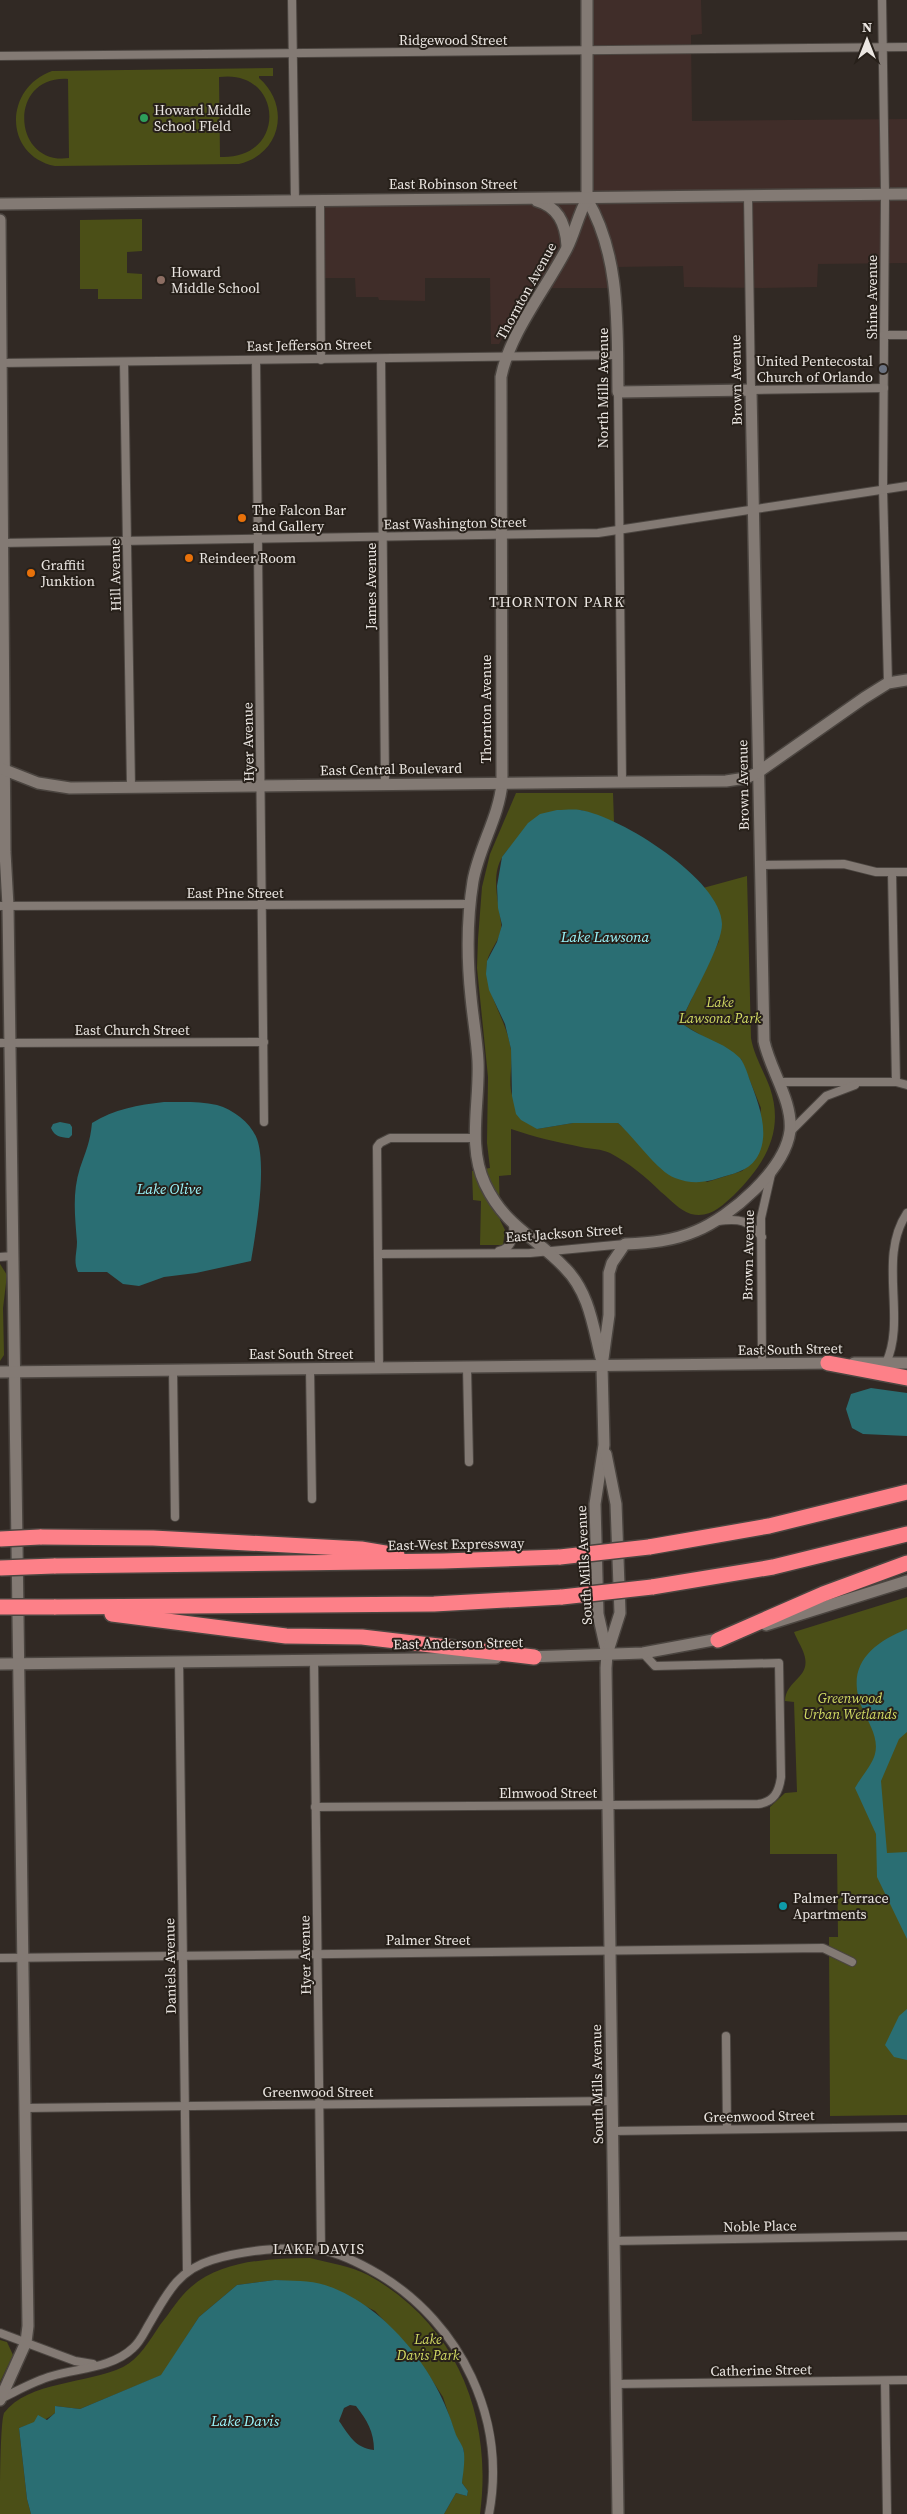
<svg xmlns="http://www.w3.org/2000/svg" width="907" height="2514" font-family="'Source Serif 4',serif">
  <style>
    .commercial { fill: #402d29 }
    .green { fill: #4b4f17; fill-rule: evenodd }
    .water { fill: #2a6e73; fill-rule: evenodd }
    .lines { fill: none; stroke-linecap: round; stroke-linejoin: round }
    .street-casing { stroke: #4b4540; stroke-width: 10 }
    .secondary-casing { stroke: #4b4540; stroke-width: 14 }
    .highway-casing { stroke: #4b4540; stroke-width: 18 }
    .street { stroke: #837a74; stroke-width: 8 }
    .secondary { stroke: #837a74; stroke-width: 11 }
    .highway { stroke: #fd8088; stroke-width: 15 }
    .highway-bridge-casing { stroke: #4b4540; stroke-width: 18; stroke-linecap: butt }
    .highway-bridge { stroke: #fd8088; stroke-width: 15 }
    .leisure-dot { fill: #2e9e5b; stroke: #27201a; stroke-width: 2 }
    .education-dot { fill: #8d6e63; stroke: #27201a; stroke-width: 2 }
    .worship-dot { fill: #6b7280; stroke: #27201a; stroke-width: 2 }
    .food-dot { fill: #e8710a; stroke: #27201a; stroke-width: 2 }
    .culture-dot { fill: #0f9aa8; stroke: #27201a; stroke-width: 2 }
    .labels { text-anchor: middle; stroke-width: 4; stroke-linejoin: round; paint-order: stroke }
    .street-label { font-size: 14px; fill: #ebe6e2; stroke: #27201a }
    .poi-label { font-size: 14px; fill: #ebe6e2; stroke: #27201a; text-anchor: start }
    .park-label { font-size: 14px; font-style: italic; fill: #d3dc64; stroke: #27201a }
    .neighbourhood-label { font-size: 15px; letter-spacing: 1px; fill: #ebe6e2; stroke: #27201a }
    .water-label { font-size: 15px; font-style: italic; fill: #9cf6fc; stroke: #27201a }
  </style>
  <rect width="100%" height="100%" fill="#312924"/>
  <polygon class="commercial" points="588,0 701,0 702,34 691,35 692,121 907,119 907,263 818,264 817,287 762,288 684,287 683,266 615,267 616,288 531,288 499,344 491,344 490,278 425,278 425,301 379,300 378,297 356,297 355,278 322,278 322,200 591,197"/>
  <g class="green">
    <path d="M273 68V76H259V78C291 106 281 154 239 164L55 166C3 155 4 88 52 71ZM219 77C283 68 289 160 220 157ZM68 79 69 158C12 166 7 75 68 79Z"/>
    <polygon points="142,219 142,251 127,252 127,273 142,274 142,299 98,299 98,289 80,289 80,220"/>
    <path d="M516 793H613L614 822 581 810C555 822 518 832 503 856 490 875 499 903 501 923 503 938 489 949 487 962 484 994 507 1019 511 1050 513 1064 508 1082 512 1095 516 1107 530 1120 537 1129L573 1123H618L633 1136 707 1182 742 1171 756 1159 761 1108 741 1059 684 1025V1015L719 941 712 898 703 888 747 876 751 1038C754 1056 764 1071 770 1088 785 1132 764 1165 734 1195 722 1206 709 1219 691 1214 679 1210 671 1200 661 1192 646 1177 629 1163 610 1153 602 1149 590 1149 581 1147 557 1142 534 1137 511 1129V1175L499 1176 500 1220 505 1230 503 1245H480L481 1201 473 1200 472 1171 490 1168 487 1143 488 1077 477 968 478 939 482 887 490 854Z"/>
    <polygon points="0,1264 7,1275 3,1308 4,1355 0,1361"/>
    <path d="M907 1597V2115L830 2116 829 1937H838L837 1854H770V1807L785 1793 797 1792 794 1702 785 1701C786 1679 812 1678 804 1654 802 1647 797 1640 794 1632Z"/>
    <path d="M310 2258C329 2263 351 2266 368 2275 457 2324 493 2417 480 2514H444L456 2493 467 2496 468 2491 462 2483 464 2451 455 2434 443 2397 426 2371 403 2341 375 2311 324 2285 275 2280 237 2285 199 2317 162 2375 80 2409 55 2406V2413C45 2422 32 2423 19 2428L27 2499 31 2514H0C0 2496 0 2424 4 2413 28 2381 88 2384 123 2367 139 2359 150 2340 160 2325 170 2313 179 2297 191 2287 224 2259 270 2259 310 2258Z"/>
    <polygon points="0,2340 7,2342 13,2355 0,2382"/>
  </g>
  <g class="water">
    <path d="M557 810C564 810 573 809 580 810 620 816 722 880 722 924 722 945 693 994 684 1015V1025C702 1038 724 1042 740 1058 744 1063 747 1072 749 1078 758 1102 772 1135 756 1159 748 1171 732 1174 719 1178 705 1183 690 1184 675 1178 658 1172 634 1137 618 1123H573L537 1129 521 1120 516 1114 512 1096 511 1049 505 1024 489 990 486 974 487 961 497 942 502 925 498 908 497 886 502 857 528 823 540 814Z"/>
    <path d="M164 1102C182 1102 200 1101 217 1105 234 1110 251 1123 257 1139 267 1167 256 1231 251 1261L196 1273 164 1277 139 1286 123 1284 107 1272H78C73 1261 77 1253 77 1242 75 1216 72 1193 80 1168 86 1150 90 1143 92 1123 114 1109 138 1105 164 1102Z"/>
    <path d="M60 1122 70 1124 72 1127V1135L69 1138C60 1137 55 1137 51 1128L53 1124Z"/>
    <polygon points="871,1388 907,1393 907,1436 863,1434 852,1428 846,1409 851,1394"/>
    <path d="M907 1629V1732L899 1739 881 1781 887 1853 907 1852V1939L877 1877 876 1834 855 1788C861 1777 872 1765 875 1754 879 1738 869 1724 863 1710 844 1667 870 1644 907 1629Z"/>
    <polygon points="907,2009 907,2060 894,2057 885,2045 899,2016"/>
    <path d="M275 2280C291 2281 310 2280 325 2285 386 2305 438 2372 455 2432 457 2439 464 2446 464 2453 465 2463 463 2473 462 2483L468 2491 467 2496 456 2493 444 2514H31L27 2499 19 2428 34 2422 38 2415 47 2420 55 2413V2406L80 2409 161 2375 199 2317 237 2285ZM350 2405 356 2406C367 2420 374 2432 374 2450 355 2448 349 2435 339 2421L344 2408Z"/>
  </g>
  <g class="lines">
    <defs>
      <g id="street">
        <polyline points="292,0 295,201"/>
        <polyline points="882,0 885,194 883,489 888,683"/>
        <polyline points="0,56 907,47"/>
        <polyline points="748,196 751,390 884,388"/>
        <polyline points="320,201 321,360"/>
        <polyline points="884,335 907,335"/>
        <polyline points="381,359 385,783"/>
        <polyline points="256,361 264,1122"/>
        <polyline points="124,362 131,788"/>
        <polyline points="1,363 618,355"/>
        <polyline points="618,392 622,782"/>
        <polyline points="0,543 598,533 907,486"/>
        <polyline points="760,865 844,864 876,872 907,872"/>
        <polyline points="892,873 896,1082"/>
        <polyline points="0,906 471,904"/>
        <polyline points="0,1043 264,1042"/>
        <polyline points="778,1082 896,1082 907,1085"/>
        <polyline points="790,1132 826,1096 855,1085"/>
        <path d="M718 1221C740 1218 748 1220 762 1237"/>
        <path d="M499 1251C513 1248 514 1236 513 1224"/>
        <polyline points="379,1254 530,1253 625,1244"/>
        <polyline points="0,1257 13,1256"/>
        <path d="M886 1363C907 1318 877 1258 907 1213"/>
        <polyline points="762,1364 761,1218 771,1174"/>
        <polyline points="467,1367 469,1462"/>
        <polyline points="379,1368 377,1147 380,1143 390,1138 475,1138"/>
        <polyline points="310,1369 312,1499"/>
        <polyline points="173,1370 175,1517"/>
        <polyline points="314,1660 321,2250"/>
        <polyline points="179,1661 187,2270"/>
        <path d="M315 1807 758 1804C774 1802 779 1792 781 1777L779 1663 655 1666 643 1653"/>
        <polyline points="0,1958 823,1948 852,1962"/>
        <polyline points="726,2036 727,2128"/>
        <polyline points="25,2108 612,2101"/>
        <polyline points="612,2131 907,2127"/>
        <polyline points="613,2241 907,2236"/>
        <polyline points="0,2333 75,2361 93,2364"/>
        <polyline points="885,2381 887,2514"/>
        <polyline points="616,2384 907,2380"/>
        <path d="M0 2399C17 2391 34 2381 52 2376 79 2368 112 2368 133 2348 140 2342 144 2333 148 2326 166 2296 176 2271 212 2260 245 2250 286 2246 321 2250 341 2253 363 2265 380 2275 461 2324 507 2419 489 2514"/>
      </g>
      <g id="secondary">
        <path d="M587 0V199C621 257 617 327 618 392L751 390 764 1041C770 1070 793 1101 790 1131 785 1170 730 1217 696 1231 673 1241 650 1243 625 1244L612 1263 609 1273V1315L602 1366 604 1445 595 1504 598 1614 607 1654"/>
        <path d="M587 199C578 215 575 232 567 248 546 289 510 332 501 377L502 783C499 817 479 847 473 881 467 918 467 959 471 997 473 1019 477 1040 478 1061 480 1102 467 1146 485 1184 506 1228 535 1236 565 1268 589 1292 593 1326 601 1358"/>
        <path d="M537 201C559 207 566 225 567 246"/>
        <polyline points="0,204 907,194"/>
        <path d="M0 220 5 852 8 906C12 1379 22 1852 28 2326L26 2342 0 2400"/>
        <polyline points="0,768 38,783 70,788 726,781 746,778 757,773 864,698 888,683 907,680"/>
        <polyline points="854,1363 907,1363"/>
        <polyline points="0,1372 835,1363"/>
        <polyline points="606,1454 616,1504 620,1613 607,1654 606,1668 618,2514"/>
        <polyline points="766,1625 907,1581"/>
        <polyline points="527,1657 643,1653 724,1638"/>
        <polyline points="0,1664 496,1658"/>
      </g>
      <g id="highway">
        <polyline points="828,1363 907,1378"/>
        <polyline points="40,1537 153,1538 361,1549 397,1555"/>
        <polyline points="649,1547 769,1526 907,1492"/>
        <polyline points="54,1566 443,1561 560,1557"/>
        <polyline points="652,1587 773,1567 907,1534"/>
        <polyline points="54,1607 434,1604 562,1597"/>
        <polyline points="112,1614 286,1636 362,1637 534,1657"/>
        <polyline points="718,1640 823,1594 907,1563"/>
      </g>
    </defs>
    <use href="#street" class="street-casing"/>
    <use href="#secondary" class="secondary-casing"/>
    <use href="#highway" class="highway-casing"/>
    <use href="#street" class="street"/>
    <use href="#secondary" class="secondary"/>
    <use href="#highway" class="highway"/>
    <defs>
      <g id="highway-bridge">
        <polyline points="0,1539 40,1537"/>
        <polyline points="560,1557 649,1547"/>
        <polyline points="0,1568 54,1566"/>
        <polyline points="562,1597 652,1587"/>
        <polyline points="0,1607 54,1607"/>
      </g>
    </defs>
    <use href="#highway-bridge" class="highway-bridge-casing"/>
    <use href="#highway-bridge" class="highway-bridge"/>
  </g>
  <circle class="leisure-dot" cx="144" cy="118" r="5"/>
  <circle class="education-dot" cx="161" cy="280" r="5"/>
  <circle class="worship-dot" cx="883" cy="369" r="5"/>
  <g class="food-dot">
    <circle cx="242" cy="518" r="5"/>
    <circle cx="189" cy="558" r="5"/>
    <circle cx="31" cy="573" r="5"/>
  </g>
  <circle class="culture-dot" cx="783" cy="1906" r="5"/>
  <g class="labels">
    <g class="street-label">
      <text x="453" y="45">Ridgewood Street</text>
      <text x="453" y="189">East Robinson Street</text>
      <text transform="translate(526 291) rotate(-61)" y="5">Thornton Avenue</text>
      <text transform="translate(872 297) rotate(-90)" y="5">Shine Avenue</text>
      <text transform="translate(309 345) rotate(-1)" y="5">East Jefferson Street</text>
      <text transform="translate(736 380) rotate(-91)" y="5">Brown Avenue</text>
      <text transform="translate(603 388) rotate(-90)" y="5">North Mills Avenue</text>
      <text transform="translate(455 523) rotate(-1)" y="5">East Washington Street</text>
      <text transform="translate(115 575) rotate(-91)" y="5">Hill Avenue</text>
      <text transform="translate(371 586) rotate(-90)" y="5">James Avenue</text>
      <text transform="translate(486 709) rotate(-90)" y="5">Thornton Avenue</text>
      <text transform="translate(248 742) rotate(-91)" y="5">Hyer Avenue</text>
      <text transform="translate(391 769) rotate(-1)" y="5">East Central Boulevard</text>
      <text transform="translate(743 785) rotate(-91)" y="5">Brown Avenue</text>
      <text x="235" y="898">East Pine Street</text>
      <text x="132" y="1035">East Church Street</text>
      <text transform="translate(564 1233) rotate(-4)" y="5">East Jackson Street</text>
      <text transform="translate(748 1255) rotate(-89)" y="5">Brown Avenue</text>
      <text transform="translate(790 1349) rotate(-1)" y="5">East South Street</text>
      <text x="301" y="1359">East South Street</text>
      <text transform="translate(456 1544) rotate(-1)" y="5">East-West Expressway</text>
      <text transform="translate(584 1565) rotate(-93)" y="5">South Mills Avenue</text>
      <text transform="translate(458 1643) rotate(-1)" y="5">East Anderson Street</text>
      <text x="548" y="1798">Elmwood Street</text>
      <text x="428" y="1945">Palmer Street</text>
      <text transform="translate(305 1955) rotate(-91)" y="5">Hyer Avenue</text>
      <text transform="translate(170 1966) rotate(-91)" y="5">Daniels Avenue</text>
      <text transform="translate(597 2084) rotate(-91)" y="5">South Mills Avenue</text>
      <text x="318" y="2097">Greenwood Street</text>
      <text transform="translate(759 2116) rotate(-1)" y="5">Greenwood Street</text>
      <text transform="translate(760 2226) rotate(-1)" y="5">Noble Place</text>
      <text transform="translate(761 2370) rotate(-1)" y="5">Catherine Street</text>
    </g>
    <g class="poi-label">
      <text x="154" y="115">Howard Middle<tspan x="154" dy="16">School FIeld</tspan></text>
      <text x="171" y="277">Howard<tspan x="171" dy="16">Middle School</tspan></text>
      <text x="873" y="366" text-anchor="end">United Pentecostal<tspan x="873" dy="16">Church of Orlando</tspan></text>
      <text x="252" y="515">The Falcon Bar<tspan x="252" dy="16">and Gallery</tspan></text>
      <text x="199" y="563">Reindeer Room</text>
      <text x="41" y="570">Graffiti<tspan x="41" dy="16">Junktion</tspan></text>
      <text x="793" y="1903">Palmer Terrace<tspan x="793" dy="16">Apartments</tspan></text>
    </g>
    <g class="park-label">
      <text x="720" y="1007">Lake<tspan x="720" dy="16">Lawsona Park</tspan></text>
      <text x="850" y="1703">Greenwood<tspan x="850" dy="16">Urban Wetlands</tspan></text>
      <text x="428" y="2344">Lake<tspan x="428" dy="16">Davis Park</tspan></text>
    </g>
    <g class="neighbourhood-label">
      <text x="557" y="607">THORNTON PARK</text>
      <text x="319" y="2254">LAKE DAVIS</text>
    </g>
    <g class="water-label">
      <text x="605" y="942">Lake Lawsona</text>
      <text x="169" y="1194">Lake Olive</text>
      <text x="245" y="2426">Lake Davis</text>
    </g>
  </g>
  <g transform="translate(867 40)" stroke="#27201a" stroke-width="4" paint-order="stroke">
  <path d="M0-4L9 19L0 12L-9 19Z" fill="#ebe6e2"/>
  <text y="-8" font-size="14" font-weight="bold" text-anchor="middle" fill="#ebe6e2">N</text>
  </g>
</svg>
